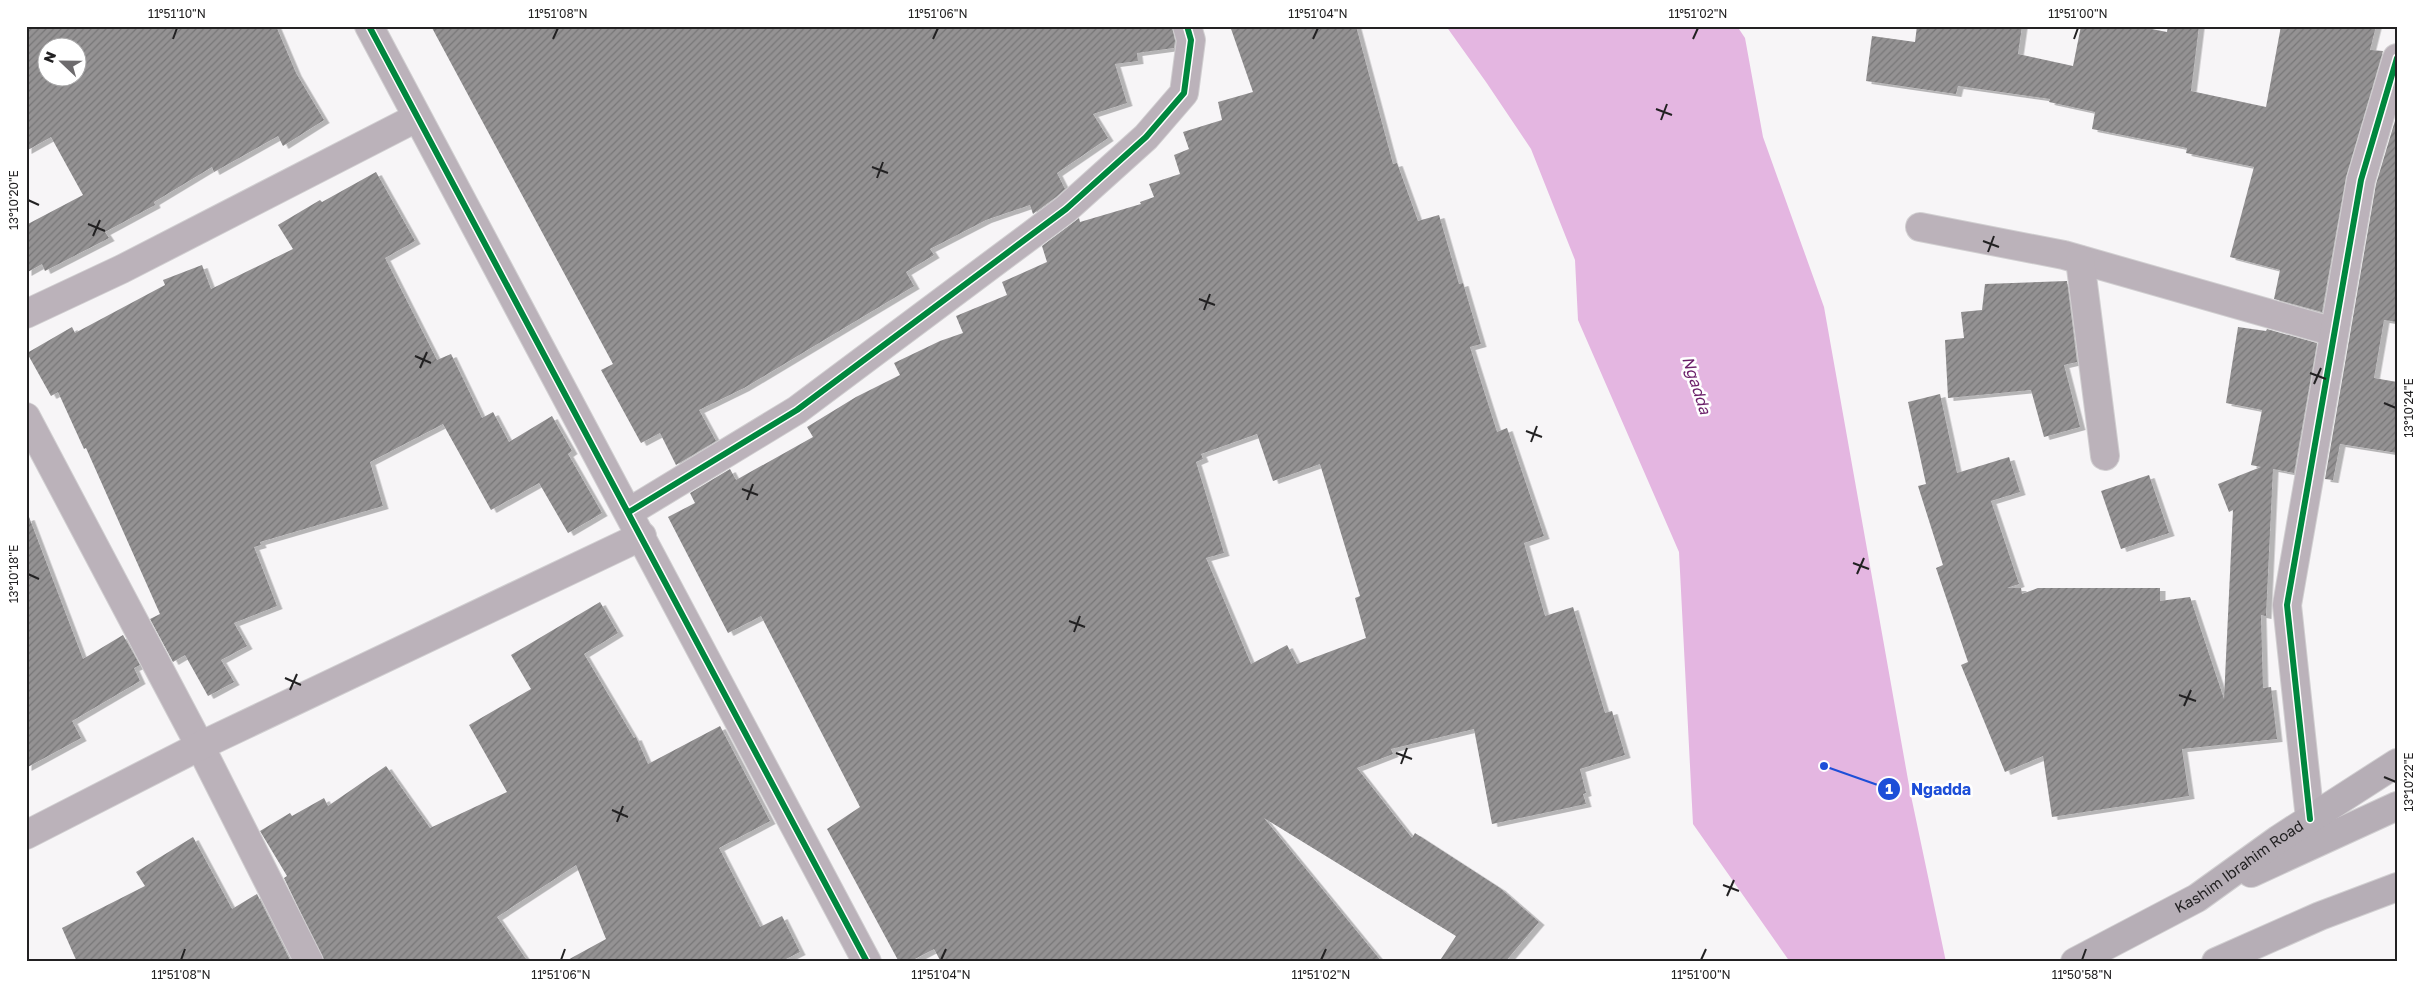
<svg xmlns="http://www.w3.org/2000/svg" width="2423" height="988" font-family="'Golos Text',sans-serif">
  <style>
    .water { fill: #e4b6e1 }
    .building { fill: url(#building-hatch); fill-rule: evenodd; filter: url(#shadow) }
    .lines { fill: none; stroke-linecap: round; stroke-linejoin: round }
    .street-casing { stroke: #d1cfd1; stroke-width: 30 }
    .highway-casing { stroke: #d1cfd1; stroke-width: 30 }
    .street { stroke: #bbb2ba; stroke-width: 28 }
    .highway { stroke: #b6aeb6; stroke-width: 28 }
    .cycleway-casing { stroke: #fff; stroke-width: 9 }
    .cycleway { stroke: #00873e; stroke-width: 6 }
    .ticks { fill: none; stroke: #222122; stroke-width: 2 }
    .labels { text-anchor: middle; stroke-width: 5; stroke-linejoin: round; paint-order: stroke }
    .street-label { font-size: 15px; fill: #222122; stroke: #fff }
    .water-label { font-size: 16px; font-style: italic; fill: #6b1f69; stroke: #fff }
    .leader { fill: none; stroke: #1d4ed8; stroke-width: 2 }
    .callout-dot { fill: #1d4ed8; stroke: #fff; stroke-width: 2 }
    .mark-label { font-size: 15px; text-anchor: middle; font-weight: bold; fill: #fff }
    .callout-label { font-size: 16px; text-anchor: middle; font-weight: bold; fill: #1d4ed8; stroke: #fff; stroke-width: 5; stroke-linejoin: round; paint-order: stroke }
    .neatline { fill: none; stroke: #222122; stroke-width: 2 }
    .ticks-label { font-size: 12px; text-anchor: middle; fill: #222122 }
  </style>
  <defs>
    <pattern id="building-hatch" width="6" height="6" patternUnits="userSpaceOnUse" patternTransform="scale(1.25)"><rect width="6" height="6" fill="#949293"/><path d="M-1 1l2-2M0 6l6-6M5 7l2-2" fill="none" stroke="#787778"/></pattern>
    <filter id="shadow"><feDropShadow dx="5.5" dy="3" stdDeviation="0" flood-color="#0004"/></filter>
  </defs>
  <rect width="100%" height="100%" fill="#f7f5f7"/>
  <polygon class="water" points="1446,26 1737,26 1745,38 1763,137 1824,307 1910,791 1946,962 1790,962 1693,824 1679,552 1578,320 1575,260 1531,149 1486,82"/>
  <g class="building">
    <path d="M26 26H276L296 73 324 120 283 146 278 136 214 172 212 167 154 202 155 205 105 232 109 238 45 271 42 264 26 273V225L83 195 51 137 26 151ZM48 48H78V78H48Z"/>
    <polygon points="431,26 1172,26 1175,41 1174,48 1137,53 1138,61 1115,64 1127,103 1093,114 1108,138 1057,173 1065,189 1056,197 1033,214 1030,205 986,220 930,249 934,255 906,272 914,286 744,388 699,410 716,441 676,465 660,433 641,443 601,370 613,364"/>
    <path d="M1230 26H1356L1393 164 1397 163 1418 221 1439 215 1459 284 1463 283 1481 344 1470 347 1497 432 1507 428 1544 536 1524 543 1545 616 1573 607 1605 713 1612 711 1625 755 1580 769 1586 793 1583 794 1586 804 1492 824 1474 729 1391 749 1393 754 1357 768 1412 838 1415 833 1500 888 1539 922 1505 962H1439L1456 936 1264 818 1382 962H941L934 949 909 962H899L827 829 860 807 761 616 728 633 668 517 695 503 690 493 730 469 736 480 813 437 807 427 856 397 900 375 894 363 940 341 963 333 956 316 1007 295 1002 282 1047 262 1042 246 1079 218 1080 222 1141 204 1140 202 1154 197 1149 184 1180 174 1174 155 1189 149 1183 132 1222 120 1218 102 1253 92ZM1257 434 1273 481 1320 464 1360 596 1355 598 1366 638 1297 664 1287 645 1251 664 1206 558 1224 553 1196 462 1203 459 1201 454Z"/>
    <polygon points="1917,26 2022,26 2018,54 2073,66 2081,26 2136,26 2167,32 2168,26 2199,26 2191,91 2266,107 2281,26 2376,26 2370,50 2383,51 2346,177 2322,312 2274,299 2280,270 2230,257 2254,167 2186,153 2187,148 2092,129 2095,112 2049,102 2050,99 1958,86 1956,94 1866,81 1872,36 1915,42"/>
    <polygon points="2397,114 2397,322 2384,320 2374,378 2397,382 2397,453 2340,444 2333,480 2325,479 2376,184"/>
    <polygon points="376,172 415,241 385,258 437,360 451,354 482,418 493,412 509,442 552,416 572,451 568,454 602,513 568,533 539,483 491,510 443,424 370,462 383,506 260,542 261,545 254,547 277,606 234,623 247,646 221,660 234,682 208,696 185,655 173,662 150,619 160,614 86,448 84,449 58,392 51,396 27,353 72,327 75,333 165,285 163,280 202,265 211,289 293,249 278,225 320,200 322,202"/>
    <polygon points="2067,281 2077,362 2064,365 2080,427 2044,437 2031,390 1948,398 1945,340 1964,338 1961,312 1982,310 1985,284"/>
    <polygon points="2238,327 2266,331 2267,329 2317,343 2294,473 2273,469 2266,616 2261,615 2263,688 2271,687 2277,739 2182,749 2189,796 2052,817 2043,756 2005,772 1961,665 1968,662 1936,568 1943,565 1918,486 1926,484 1908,402 1940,394 1957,473 2009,457 2020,492 1991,501 2019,584 2007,588 2021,588 2022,594 2038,588 2160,588 2160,601 2190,597 2224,699 2233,510 2229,512 2218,484 2261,467 2251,465 2262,410 2226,403"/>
    <polygon points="2149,475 2169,533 2121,549 2101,491"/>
    <polygon points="29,517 83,659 123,635 140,665 134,668 140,681 72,721 81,738 26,768 26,518"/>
    <polygon points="600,602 618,633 584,654 634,738 636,737 648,764 720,726 770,821 719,848 760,927 782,916 800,952 780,962 564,962 606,939 576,865 497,917 528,962 324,962 284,878 287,876 260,831 290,813 292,816 324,798 328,806 386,766 430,828 507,792 469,725 531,689 511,655"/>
    <polygon points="193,837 232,909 257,894 291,962 77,962 62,928 145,886 136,872"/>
  </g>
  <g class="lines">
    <defs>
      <g id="street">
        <polyline points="369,26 867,962"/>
        <polyline points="1920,227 2064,255 2334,332"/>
        <polyline points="2080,260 2105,456"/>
        <polyline points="26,314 122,269 416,118"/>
        <polyline points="26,417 200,746 309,962"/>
        <polyline points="629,512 797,410 1066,209 1146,137 1184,93 1191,40 1187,26"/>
        <polyline points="2310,819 2287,605 2361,180 2397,58"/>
        <polyline points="26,835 200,746 642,536"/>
      </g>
      <g id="highway">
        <polyline points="2251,873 2397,806"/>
        <path id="s1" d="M2075 962 2197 898 2279 839 2397 763"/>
        <polyline points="2216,962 2320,916 2397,887"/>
      </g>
    </defs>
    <use href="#street" class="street-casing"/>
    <use href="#highway" class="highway-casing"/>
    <use href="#street" class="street"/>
    <use href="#highway" class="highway"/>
    <defs>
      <g id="cycleway">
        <polyline points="369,26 867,962"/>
        <polyline points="629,512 797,410 1066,209 1146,137 1184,93 1191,40 1187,26"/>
        <polyline points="2310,819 2287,605 2361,180 2397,58"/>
      </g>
    </defs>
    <use href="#cycleway" class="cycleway-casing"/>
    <use href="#cycleway" class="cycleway"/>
  </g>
  <path class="ticks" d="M173 39 177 28M553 39 558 28M933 39 938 28M1313 39 1318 28M1693 39 1698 28M2074 39 2078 28M1656 109 1672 115M1661 120 1667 104M872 167 888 173M877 178 883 162M28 200 39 205M88 224 105 231M93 236 100 220M1983 241 1999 247M1988 252 1994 236M1199 299 1215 305M1204 310 1210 294M415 356 431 363M420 368 427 352M2310 373 2326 379M2314 384 2321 368M2384 403 2396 408M1526 431 1542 437M1531 442 1537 426M742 489 758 495M747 500 753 484M1853 563 1869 569M28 574 39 579M1857 574 1864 558M1069 621 1085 627M1074 632 1080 616M285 678 301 685M290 690 297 674M2179 695 2196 701M2184 706 2191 690M1396 753 1412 759M1401 764 1407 748M2384 777 2396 782M612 810 628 817M617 822 623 806M1723 885 1739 891M1727 896 1734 880M181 960 185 949M561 960 565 949M941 960 946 949M1321 960 1326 949M1701 960 1706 949M2082 960 2086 949"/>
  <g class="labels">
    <g class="street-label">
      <text dy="5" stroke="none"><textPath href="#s1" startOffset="190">Kashim Ibrahim Road</textPath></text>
    </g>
    <g class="water-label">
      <text transform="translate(1697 385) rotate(72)" y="6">Ngadda</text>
    </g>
  </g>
  <path class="leader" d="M1824 766L1889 789"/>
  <g class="callout-dot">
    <circle cx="1824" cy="766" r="5"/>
    <circle cx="1889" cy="789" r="12"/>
  </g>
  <g class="mark-label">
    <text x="1889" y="794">1</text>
  </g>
  <g class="callout-label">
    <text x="1941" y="795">Ngadda</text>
  </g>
  <rect width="2423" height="988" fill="none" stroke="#ffffff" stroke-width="55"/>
  <g transform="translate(62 62) rotate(292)"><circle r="24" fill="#ffffff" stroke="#a7a6a7"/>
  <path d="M0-4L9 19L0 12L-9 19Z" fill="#6d6b6d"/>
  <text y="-8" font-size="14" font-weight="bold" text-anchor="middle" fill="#222122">N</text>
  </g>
  <rect x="28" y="28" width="2368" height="932" class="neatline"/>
  <g class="ticks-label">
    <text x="177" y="18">11°51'10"N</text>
    <text x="558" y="18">11°51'08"N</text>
    <text x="938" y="18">11°51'06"N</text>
    <text x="1318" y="18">11°51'04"N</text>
    <text x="1698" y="18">11°51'02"N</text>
    <text x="2078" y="18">11°51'00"N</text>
    <text transform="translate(14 200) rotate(-90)" y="4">13°10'20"E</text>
    <text transform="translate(2409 408) rotate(-90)" y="4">13°10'24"E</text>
    <text transform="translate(14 574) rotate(-90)" y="4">13°10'18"E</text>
    <text transform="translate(2409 782) rotate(-90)" y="4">13°10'22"E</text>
    <text x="181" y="979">11°51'08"N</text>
    <text x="561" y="979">11°51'06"N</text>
    <text x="941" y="979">11°51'04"N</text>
    <text x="1321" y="979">11°51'02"N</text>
    <text x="1701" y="979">11°51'00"N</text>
    <text x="2082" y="979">11°50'58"N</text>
  </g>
</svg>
